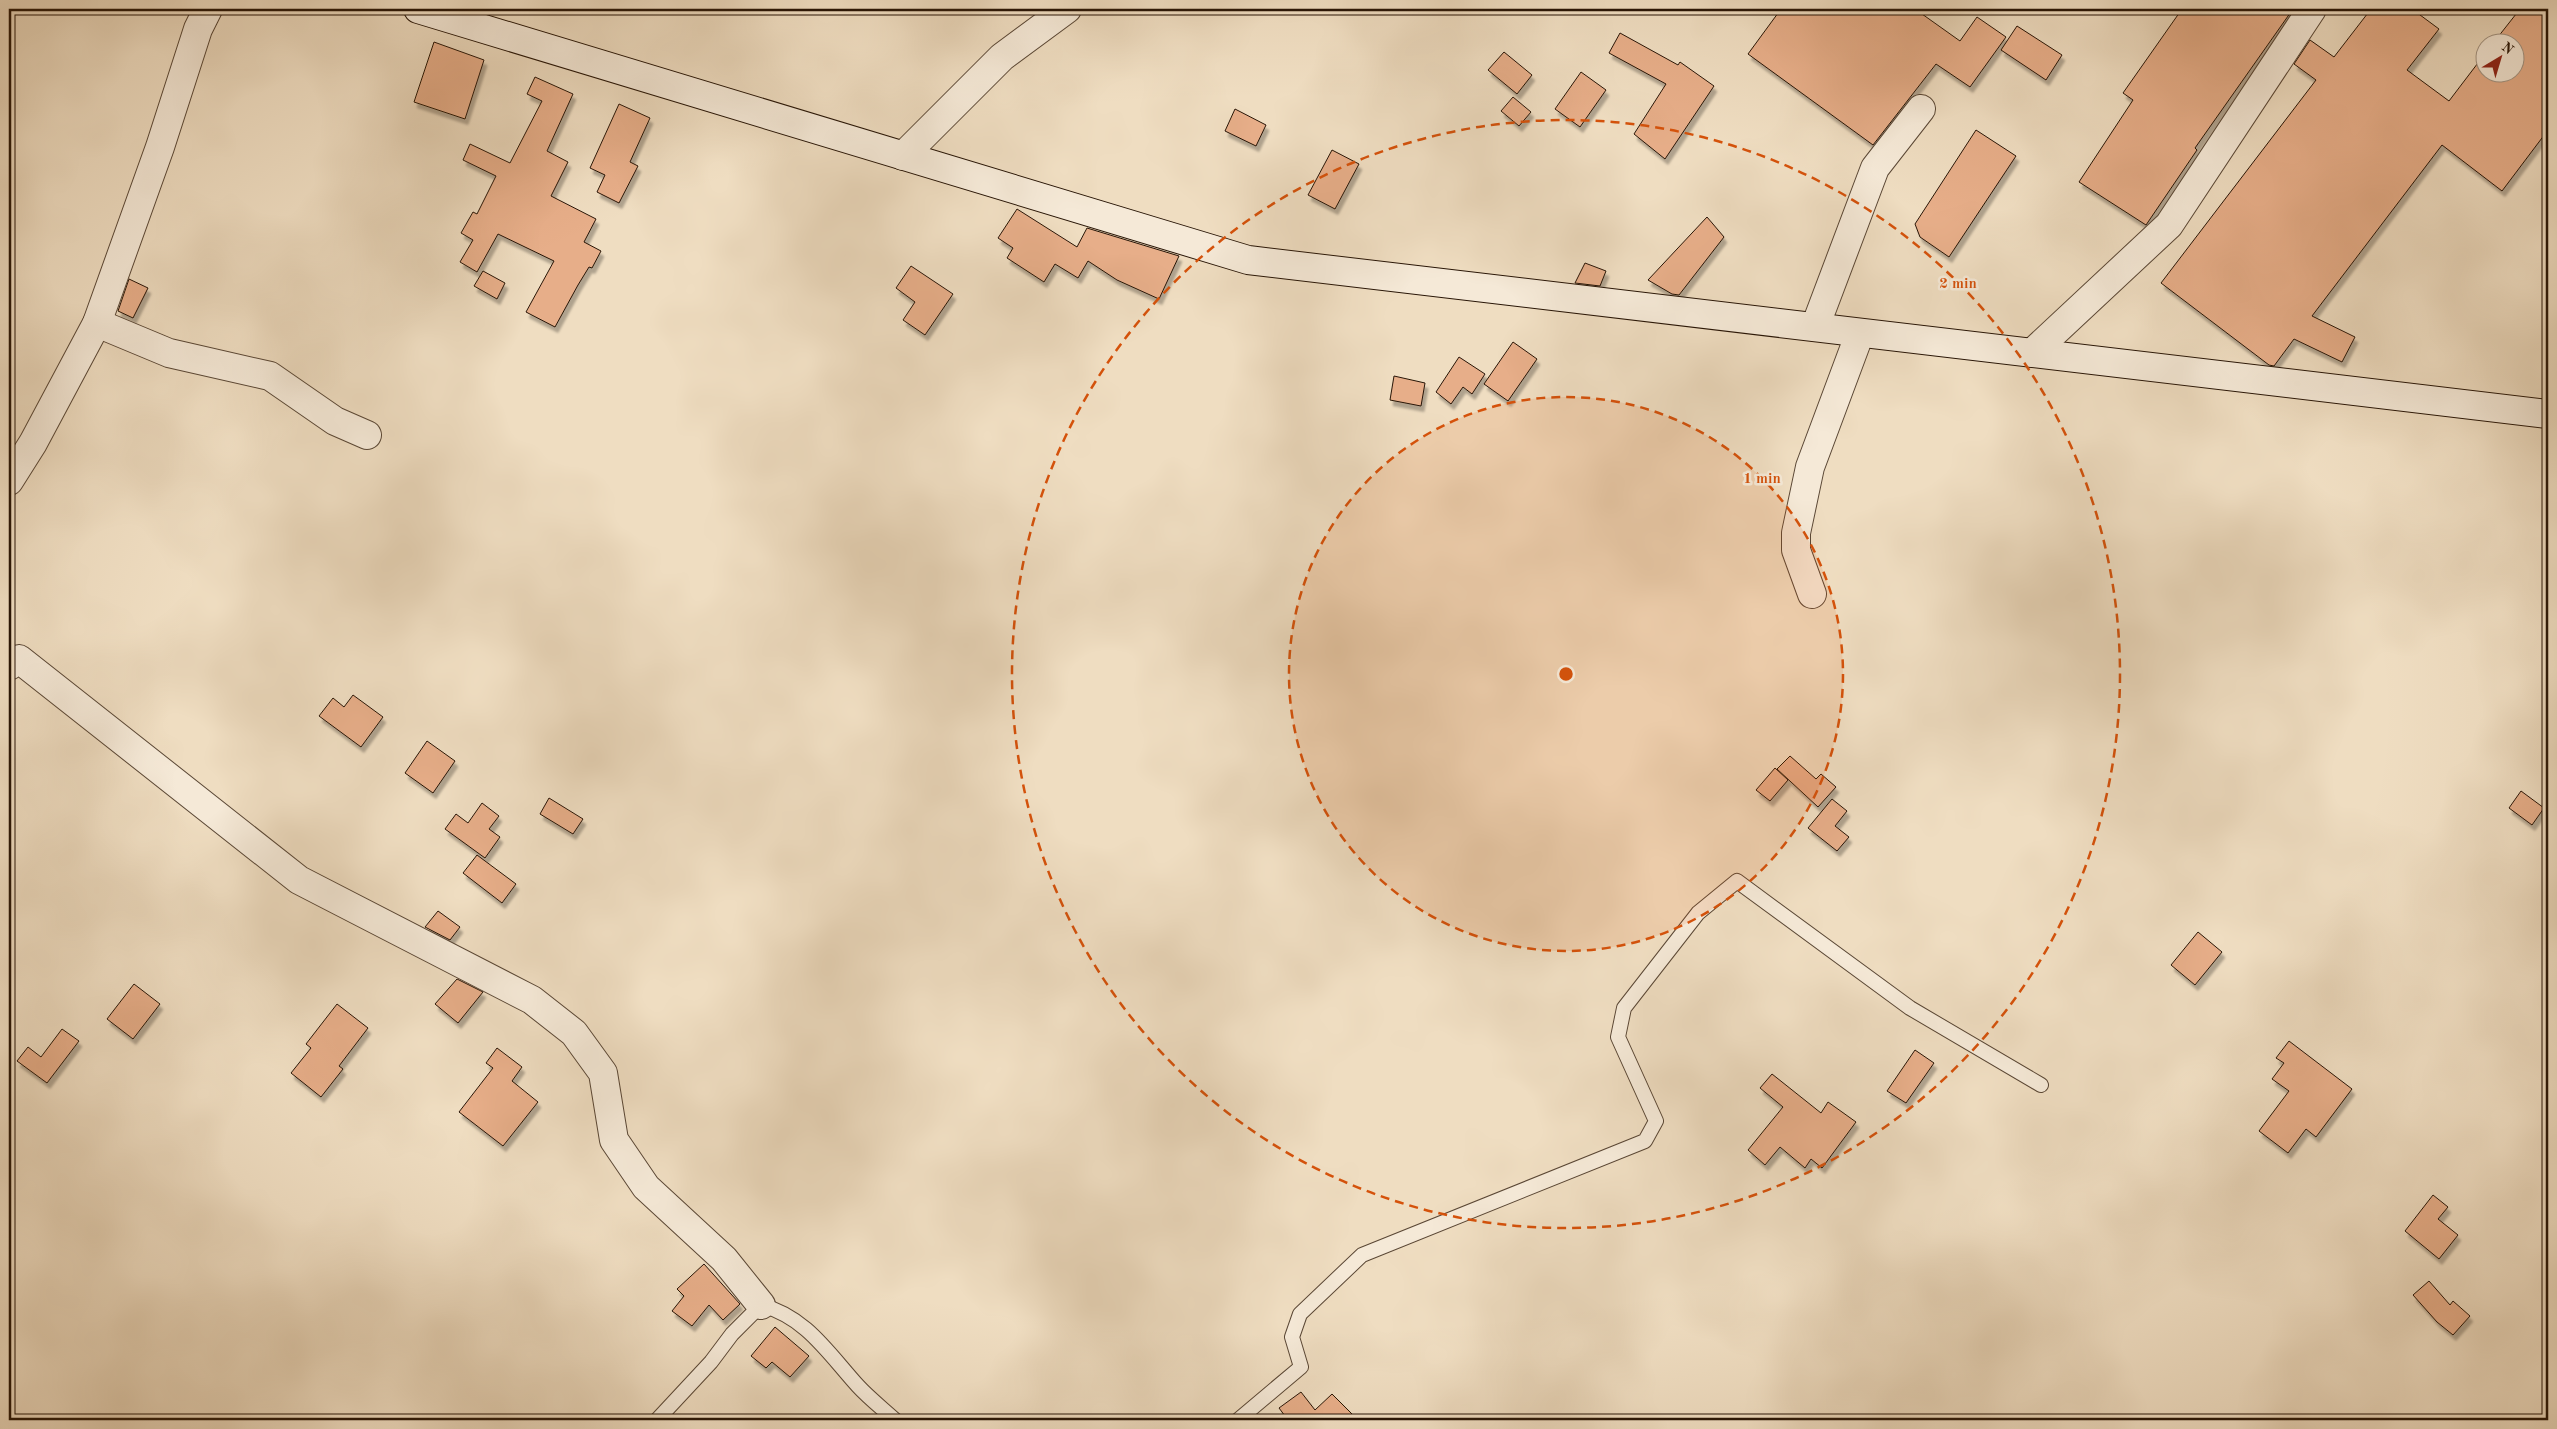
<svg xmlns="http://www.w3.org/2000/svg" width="2557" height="1429" font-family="'Old Standard TT',serif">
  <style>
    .building { fill: #e7ae89; stroke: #281506; filter: url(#shadow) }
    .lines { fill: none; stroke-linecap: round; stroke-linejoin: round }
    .lane-casing { stroke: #5a4735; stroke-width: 16 }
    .street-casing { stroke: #5a4735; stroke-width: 30 }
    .secondary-casing { stroke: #281506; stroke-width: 30 }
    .lane { stroke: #f5e9d7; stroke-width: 14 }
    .street { stroke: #f5e9d7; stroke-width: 28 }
    .secondary { stroke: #f5e9d7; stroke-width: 28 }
    .ring { fill: none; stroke: #d5520b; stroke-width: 2.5; stroke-dasharray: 9 6 }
    .centre { fill: #d5520b; stroke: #f5e9d7; stroke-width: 2.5 }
    .ring-label { font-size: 15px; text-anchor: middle; font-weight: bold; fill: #d5520b; stroke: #f5e9d7; stroke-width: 5; stroke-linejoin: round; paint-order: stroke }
  </style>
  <defs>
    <filter id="shadow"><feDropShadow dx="3" dy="5.5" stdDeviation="1" flood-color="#0004"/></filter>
  </defs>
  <rect width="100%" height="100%" fill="#efddc1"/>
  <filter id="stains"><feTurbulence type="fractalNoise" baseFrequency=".004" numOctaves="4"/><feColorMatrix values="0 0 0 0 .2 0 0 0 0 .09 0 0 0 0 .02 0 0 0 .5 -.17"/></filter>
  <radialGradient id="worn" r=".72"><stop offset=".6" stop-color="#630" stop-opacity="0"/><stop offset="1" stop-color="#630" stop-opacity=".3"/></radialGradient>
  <g class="building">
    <polygon points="1781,9 1915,9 1960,41 1977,17 2006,37 1970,87 1936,64 1873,145 1748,54"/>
    <polygon points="2182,9 2293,9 2195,148 2197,150 2146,225 2079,182 2133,100 2123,93"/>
    <polygon points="2371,9 2412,9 2439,29 2407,70 2449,101 2484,55 2484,72 2514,72 2514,42 2494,42 2520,9 2548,9 2548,130 2502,191 2442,145 2312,316 2355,337 2342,362 2294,339 2274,366 2269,365 2161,283 2316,80 2294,64 2310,40 2334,57"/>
    <polygon points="2017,26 2062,55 2046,80 2001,50"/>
    <polygon points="1620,33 1678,65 1680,62 1714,86 1665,159 1634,134 1666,84 1609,53"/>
    <polygon points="434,42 484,60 465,119 414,102"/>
    <polygon points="1504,52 1532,75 1517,94 1488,70"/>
    <polygon points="1581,72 1606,90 1580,127 1555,109"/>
    <polygon points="535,77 573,94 547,151 568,162 551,196 596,219 584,242 601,251 592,268 589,267 578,285 555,327 526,312 554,261 498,234 477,272 460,262 473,240 461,233 473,212 477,214 496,176 463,160 470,144 510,163 542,101 527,94"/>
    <polygon points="1513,97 1531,112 1519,126 1501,111"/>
    <polygon points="619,104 650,118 630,162 638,166 619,203 597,192 605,175 590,168"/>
    <polygon points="1235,109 1266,125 1256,146 1225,131"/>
    <polygon points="1976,130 2016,156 1949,257 1920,237 1915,224"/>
    <polygon points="1332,150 1359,164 1335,209 1308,195"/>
    <polygon points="1017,209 1077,247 1087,228 1179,256 1159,299 1117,280 1088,261 1078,278 1055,264 1044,282 1007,258 1013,248 998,238"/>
    <polygon points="1707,217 1724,237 1679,295 1672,294 1648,280"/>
    <polygon points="1585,263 1606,271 1600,286 1575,283"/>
    <polygon points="911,266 953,294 925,335 903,320 915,302 896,288"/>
    <polygon points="483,271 505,283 497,299 474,286"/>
    <polygon points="129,279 148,288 133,318 118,311"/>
    <polygon points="1513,342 1537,359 1508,401 1484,384"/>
    <polygon points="1459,357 1485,374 1472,394 1463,387 1451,404 1436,392"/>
    <polygon points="1394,376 1425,383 1421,406 1390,400"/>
    <polygon points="353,695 383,717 361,747 319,716 333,698 344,707"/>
    <polygon points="427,741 455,761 433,793 405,773"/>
    <polygon points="1790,756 1816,779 1821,774 1836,787 1818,807 1777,769"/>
    <polygon points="1775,768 1788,780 1770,801 1756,790"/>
    <polygon points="2521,791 2544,808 2532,825 2509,808"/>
    <polygon points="549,798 583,819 573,834 540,814"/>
    <polygon points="1832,799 1847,811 1835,826 1849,837 1837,851 1808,828"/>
    <polygon points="482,803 499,816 489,829 500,837 485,858 445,829 456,814 468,823"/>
    <polygon points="477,855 516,884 502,903 463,873"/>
    <polygon points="438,911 460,927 450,940 425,927"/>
    <polygon points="2198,932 2222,952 2195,985 2171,965"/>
    <polygon points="457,979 483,992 458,1023 435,1004"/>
    <polygon points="134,984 160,1004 133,1039 107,1019"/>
    <polygon points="337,1004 368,1028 339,1066 343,1069 321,1097 291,1073 311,1048 306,1044"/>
    <polygon points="62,1029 79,1041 47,1083 17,1061 28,1047 41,1057"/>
    <polygon points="2289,1041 2352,1089 2316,1137 2306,1129 2288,1153 2259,1131 2289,1091 2272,1079 2284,1063 2276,1058"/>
    <polygon points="497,1048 522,1067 512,1081 538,1102 503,1146 459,1112 493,1068 486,1063"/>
    <polygon points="1915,1050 1934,1063 1906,1103 1887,1091"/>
    <polygon points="1772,1074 1821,1113 1828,1102 1856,1122 1822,1168 1811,1159 1805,1168 1780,1147 1765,1165 1748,1150 1783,1107 1760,1088"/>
    <polygon points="2433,1195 2448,1207 2438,1219 2458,1235 2439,1259 2405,1231"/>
    <polygon points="704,1264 740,1304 723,1320 709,1305 692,1326 672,1311 684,1296 677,1289"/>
    <polygon points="2429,1281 2450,1305 2453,1301 2470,1316 2453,1335 2437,1322 2413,1295"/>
    <polygon points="775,1327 809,1356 790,1377 772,1362 766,1368 751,1356"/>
    <polygon points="1301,1392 1315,1410 1332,1394 1358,1420 1288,1420 1279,1408"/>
  </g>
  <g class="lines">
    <defs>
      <g id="lane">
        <path d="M657 1420 711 1362 732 1334 761 1305C806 1317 828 1353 858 1386 869 1398 883 1409 895 1420"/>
        <polyline points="1238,1420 1301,1367 1292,1337 1300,1314 1362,1255 1645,1141 1656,1121 1618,1037 1624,1008 1698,913 1737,881 1910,1008 2041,1085"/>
      </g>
      <g id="street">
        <polyline points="903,156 1002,57 1067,9"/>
        <polyline points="97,323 169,353 270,376 335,421 367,435"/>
        <polyline points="1815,327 1875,168 1921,109"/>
        <polyline points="2032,353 2169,225 2312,9"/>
        <polyline points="9,481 33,443 97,323 160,147 198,29 208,9"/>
        <polyline points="1812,594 1796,550 1796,533 1810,467 1860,333"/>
        <polyline points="9,666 19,659 299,880 532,1000 574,1033 603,1073 614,1140 646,1187 724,1259 761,1305"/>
      </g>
      <polyline id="secondary" points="418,9 1248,260 2548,414"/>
    </defs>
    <use href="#lane" class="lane-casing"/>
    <use href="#street" class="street-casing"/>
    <use href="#secondary" class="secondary-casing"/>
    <use href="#lane" class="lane"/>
    <use href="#street" class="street"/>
    <use href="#secondary" class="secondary"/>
  </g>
  <circle cx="1566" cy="674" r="277" fill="#d5520b" fill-opacity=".12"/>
  <g class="ring">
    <circle cx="1566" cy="674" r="277"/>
    <circle cx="1566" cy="674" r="554"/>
  </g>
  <circle cx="1566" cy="674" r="8" class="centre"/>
  <g class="ring-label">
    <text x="1958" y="288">2 min</text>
    <text x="1762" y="483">1 min</text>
  </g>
  <rect width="2557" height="1429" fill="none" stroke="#efddc1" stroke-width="30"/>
  <rect x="10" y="10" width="2537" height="1409" fill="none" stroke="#281506" stroke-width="2.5"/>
  <rect x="15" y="15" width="2527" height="1399" fill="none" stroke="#281506"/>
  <g transform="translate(2500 58) rotate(38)"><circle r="24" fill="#f5e9d7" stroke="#a39483"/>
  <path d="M0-4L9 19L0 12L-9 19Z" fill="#8f2418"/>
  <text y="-8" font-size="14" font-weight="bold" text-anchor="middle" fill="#281506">N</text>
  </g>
  <rect width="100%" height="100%" filter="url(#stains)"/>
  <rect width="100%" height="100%" fill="url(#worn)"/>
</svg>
